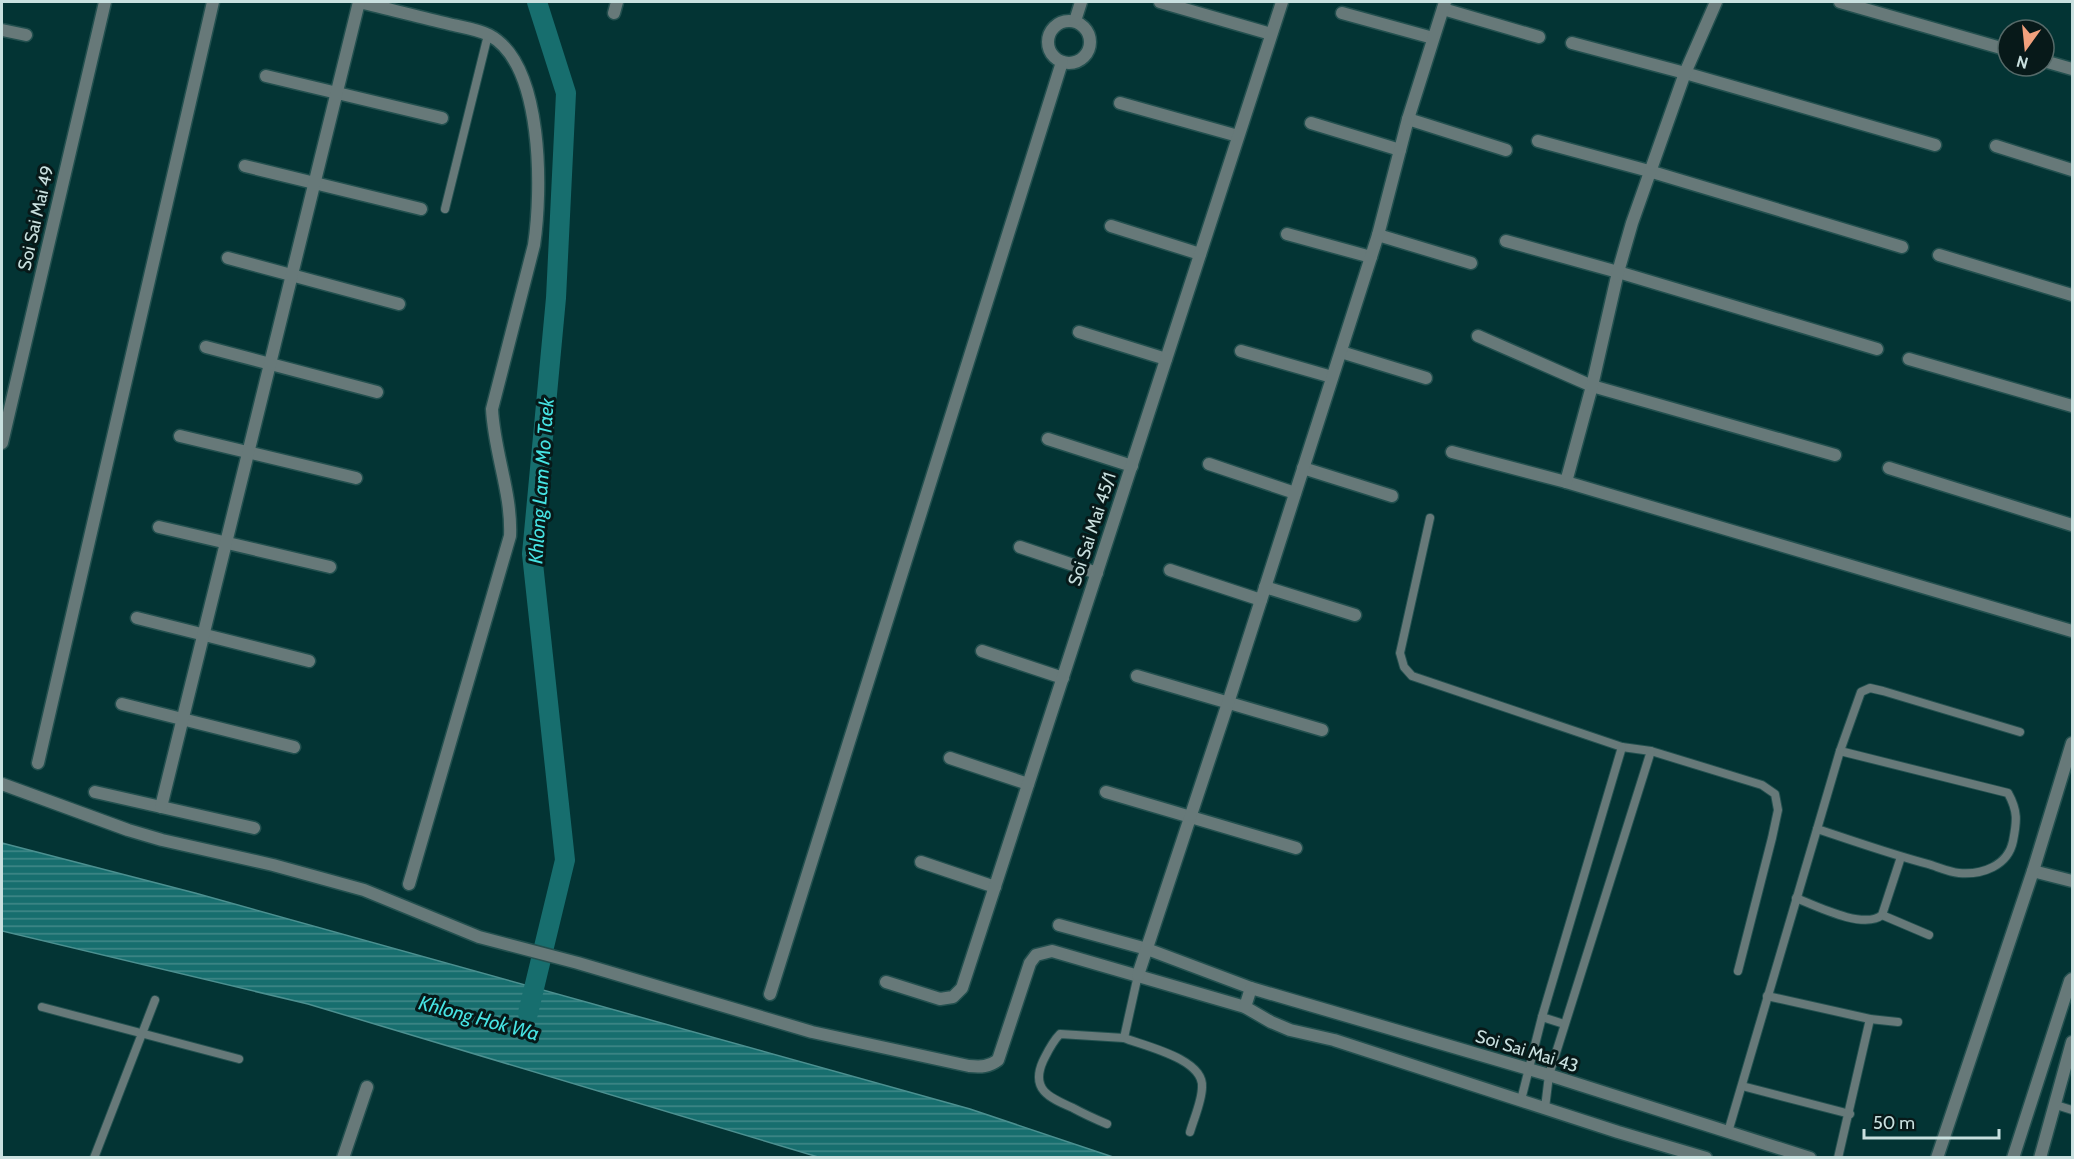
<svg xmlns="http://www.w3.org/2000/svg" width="2074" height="1159" font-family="Cabin,sans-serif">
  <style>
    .water { fill: url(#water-rules); stroke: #4c9090; stroke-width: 1.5 }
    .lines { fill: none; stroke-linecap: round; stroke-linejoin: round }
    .canal { stroke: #176e6e; stroke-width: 20 }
    .lane-casing { stroke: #23504f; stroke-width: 10 }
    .street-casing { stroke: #23504f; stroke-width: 15 }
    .lane { stroke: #677979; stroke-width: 8 }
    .street { stroke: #677979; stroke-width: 12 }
    .labels { text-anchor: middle; stroke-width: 6; stroke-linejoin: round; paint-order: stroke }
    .street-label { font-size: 18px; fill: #c9e0df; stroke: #071919 }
    .water-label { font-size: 20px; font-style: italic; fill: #46e3e3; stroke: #071919 }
  </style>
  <defs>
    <pattern id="water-rules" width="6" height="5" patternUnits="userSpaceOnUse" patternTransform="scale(1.5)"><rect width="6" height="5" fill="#176e6e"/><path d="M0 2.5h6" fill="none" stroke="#428989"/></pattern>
  </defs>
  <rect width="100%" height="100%" fill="#033434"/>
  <polygon class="water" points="2,843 195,893 970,1109 1113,1157 818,1157 308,1004 2,931"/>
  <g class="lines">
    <polyline class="canal" points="528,1013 565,860 532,554 556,298 566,93 537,2"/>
    <defs>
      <g id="lane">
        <polyline points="445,209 488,35"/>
        <polyline points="1430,518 1400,653 1404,667 1412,676 1622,747 1651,751 1762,785 1775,794 1778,810 1772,838 1738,971"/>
        <path d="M1817 829C1854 841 1890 854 1928 864 1938 867 1949 872 1959 873 1982 875 2008 866 2013 841 2017 821 2018 811 2008 793L1840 751"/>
        <path d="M1796 898C1816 906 1864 930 1882 915L1901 857"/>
        <polyline points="1882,915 1929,935"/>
        <polyline points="1767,996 1870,1019 1898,1022"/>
        <polyline points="42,1007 239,1059"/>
        <polyline points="1542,1017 1564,1024"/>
        <path d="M1124 1038C1145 1046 1204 1059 1202 1087 1202 1101 1194 1118 1190 1132"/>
        <polyline points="1742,1086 1850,1114"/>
        <polyline points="1521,1100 1542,1017 1622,747"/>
        <polyline points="2056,1105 2072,1110"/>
        <polyline points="1545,1108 1549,1075 1651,751"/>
        <path d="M1107 1124C1095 1119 1084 1114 1073 1108 1050 1098 1030 1090 1043 1061 1048 1051 1052 1042 1060 1034L1124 1038 1138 975"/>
        <polyline points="1728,1132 1840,751 1861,692 1870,688 1883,691 2020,732"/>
        <polyline points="94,1158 155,1000"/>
        <polyline points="1838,1158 1870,1019"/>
      </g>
      <g id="street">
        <path d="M359 2C389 9 419 17 449 24 461 27 477 29 489 35 544 64 542 192 534 245L492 409C494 452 512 493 510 536L409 884"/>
        <polyline points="1160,2 1271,34"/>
        <polyline points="1840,2 2008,50"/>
        <polyline points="1443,9 1539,37"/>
        <polyline points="614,13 617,2"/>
        <polyline points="1342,13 1433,38"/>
        <circle cx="1069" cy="42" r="21"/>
        <polyline points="1075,21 1081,2"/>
        <polyline points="2,30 26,35"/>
        <polyline points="1572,43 1685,73 1935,145"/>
        <polyline points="2044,61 2072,69"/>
        <polyline points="266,76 442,118"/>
        <polyline points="1120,103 1238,136"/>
        <polyline points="1408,119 1506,150"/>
        <polyline points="1311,123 1400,150"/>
        <polyline points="1538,141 1649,171 1902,247"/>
        <polyline points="1996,146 2072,170"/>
        <polyline points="245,166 421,209"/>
        <polyline points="1111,226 1200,254"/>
        <polyline points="1287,234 1371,257"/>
        <polyline points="1378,235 1471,263"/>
        <polyline points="1506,241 1618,272 1877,349"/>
        <polyline points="1939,255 2072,295"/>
        <polyline points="228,258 399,304"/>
        <polyline points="1079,332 1166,359"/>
        <polyline points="1478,336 1592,386 1835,455"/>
        <polyline points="206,347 377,392"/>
        <polyline points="1241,351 1332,377"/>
        <polyline points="1341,352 1426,378"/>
        <polyline points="1909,359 2072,406"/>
        <polyline points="180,436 356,478"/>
        <polyline points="1048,439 1132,466"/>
        <polyline points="2,443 105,2"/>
        <polyline points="1452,452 1566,482 2072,631"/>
        <polyline points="1209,464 1295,493"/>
        <polyline points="1303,468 1392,496"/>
        <polyline points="1889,468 2072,525"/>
        <polyline points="1566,482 1592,386 1618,272 1632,223 1685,73 1716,2"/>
        <polyline points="159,527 330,567"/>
        <polyline points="1020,547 1097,573"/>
        <polyline points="1170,570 1261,600"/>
        <polyline points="1265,587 1355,615"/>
        <polyline points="137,618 309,661"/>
        <polyline points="982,651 1063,678"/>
        <polyline points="1137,676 1322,730"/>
        <polyline points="122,704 294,747"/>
        <polyline points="950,758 1028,784"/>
        <polyline points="38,763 213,2"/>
        <path d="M2 784 128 830 162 840 273 865 364 890 479 937 578 963 812 1032 969 1066C981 1067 989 1067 998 1060L1030 963 1036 955 1052 951 1245 1007 1271 1022 1290 1030 1334 1040 1618 1132 1706 1158"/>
        <polyline points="95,792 254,828"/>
        <polyline points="1106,792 1296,848"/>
        <polyline points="161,807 359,2"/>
        <polyline points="921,862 995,887"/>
        <polyline points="2033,871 2072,881"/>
        <polyline points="1059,925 1147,949 1251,988"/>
        <polyline points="1138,975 1228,703 1378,235 1408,119 1445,2"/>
        <polyline points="886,982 940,999 953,997 962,988 1282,2"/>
        <polyline points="770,994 1062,62"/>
        <polyline points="1245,1007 1251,988 1549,1075 1810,1158"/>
        <polyline points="343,1158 367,1087"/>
        <polyline points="1937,1158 2033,871 2072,743"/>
        <polyline points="2013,1158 2070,981 2072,979"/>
        <polyline points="2040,1158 2072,1042"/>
      </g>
    </defs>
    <use href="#lane" class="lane-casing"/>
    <use href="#street" class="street-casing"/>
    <use href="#lane" class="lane"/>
    <use href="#street" class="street"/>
  </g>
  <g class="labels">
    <g class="street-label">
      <text transform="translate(36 218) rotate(-77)" y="6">Soi Sai Mai 49</text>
      <text transform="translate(1092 529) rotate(-72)" y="6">Soi Sai Mai 45/1</text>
      <text transform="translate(1527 1051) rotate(17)" y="6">Soi Sai Mai 43</text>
    </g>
    <g class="water-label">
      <text transform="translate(541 481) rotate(-86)" y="7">Khlong Lam Mo Taek</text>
      <text transform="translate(479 1018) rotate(15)" y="7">Khlong Hok Wa</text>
    </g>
  </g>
  <rect width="2074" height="1159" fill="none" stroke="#c9e0df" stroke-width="6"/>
  <g transform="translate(2026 48) rotate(195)"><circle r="28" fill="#071919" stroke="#556968" stroke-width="1.5"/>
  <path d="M0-4.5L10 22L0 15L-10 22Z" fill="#f1a17d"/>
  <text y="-9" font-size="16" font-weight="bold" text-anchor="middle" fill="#c9e0df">N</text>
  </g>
  <path d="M1864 1129v9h135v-9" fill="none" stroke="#c9e0df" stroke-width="3"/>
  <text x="1873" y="1129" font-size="18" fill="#c9e0df" stroke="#071919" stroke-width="4.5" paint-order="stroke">50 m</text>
</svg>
